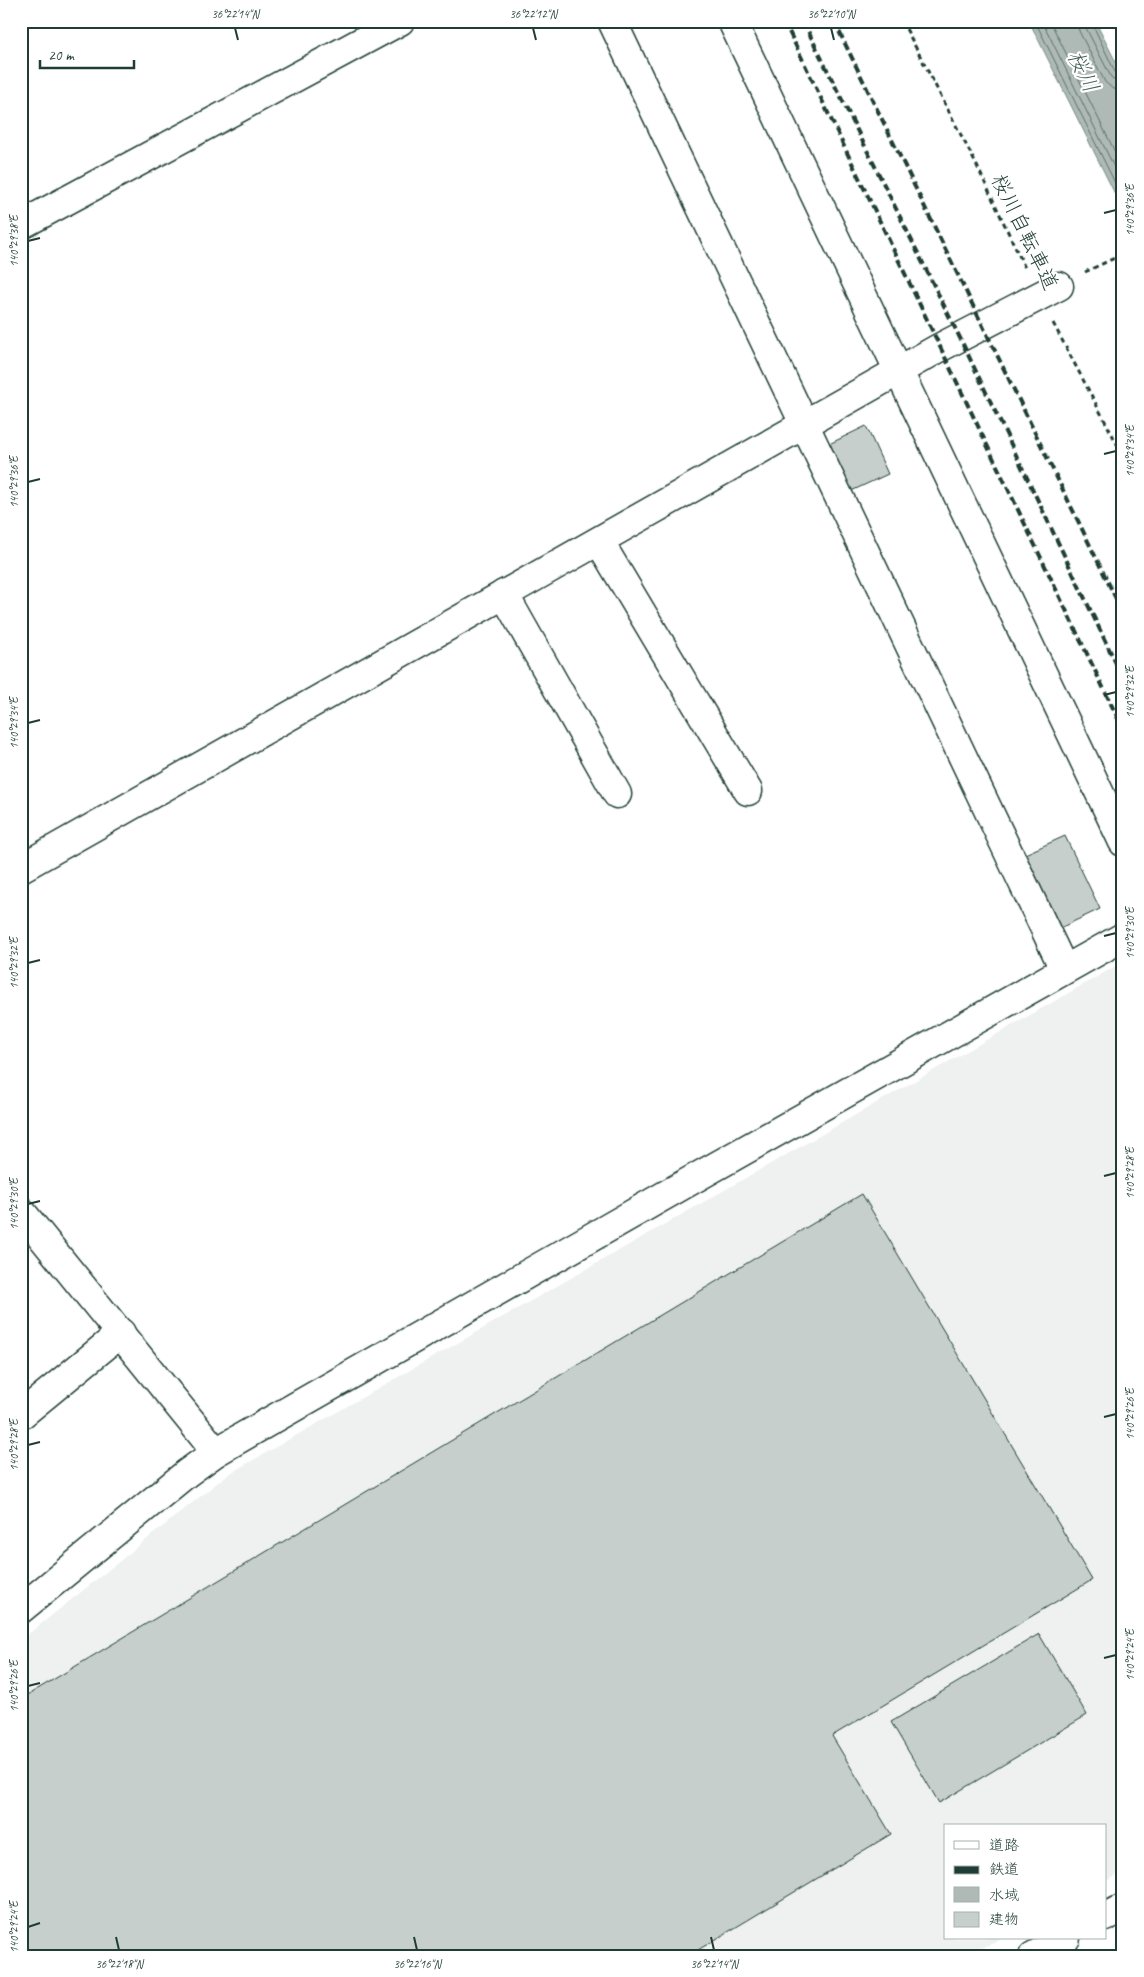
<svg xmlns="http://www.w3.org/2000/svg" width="1144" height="1977" font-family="Caveat,'Klee One',sans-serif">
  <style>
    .built { fill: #eef1f0 }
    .water { fill: #afbab7; stroke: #758883 }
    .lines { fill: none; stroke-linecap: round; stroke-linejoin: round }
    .shore { stroke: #596f68; stroke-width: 1 }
    .building { fill: #c7cfcc; stroke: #1f3d34 }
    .minor-casing { stroke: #1f3d34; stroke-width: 31 }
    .path { stroke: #1f3d34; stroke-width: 3; stroke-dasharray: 5 4; stroke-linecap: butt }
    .minor { stroke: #fff; stroke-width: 28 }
    .rail { stroke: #1f3d34; stroke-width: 4; stroke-dasharray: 8 4; stroke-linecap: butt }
    .ticks { fill: none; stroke: #1f3d34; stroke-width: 2 }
    .labels { text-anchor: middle; stroke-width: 4.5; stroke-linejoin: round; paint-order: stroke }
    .street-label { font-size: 21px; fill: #1f3d34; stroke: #fff }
    .water-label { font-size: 22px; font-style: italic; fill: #4a625b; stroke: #fff }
    .neatline { fill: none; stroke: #1f3d34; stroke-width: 2 }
    .ticks-label { font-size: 12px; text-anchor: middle; fill: #1f3d34 }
  </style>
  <rect width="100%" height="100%" fill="#fff"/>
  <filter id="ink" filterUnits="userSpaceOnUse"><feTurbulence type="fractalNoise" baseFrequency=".02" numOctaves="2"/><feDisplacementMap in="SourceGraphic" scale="10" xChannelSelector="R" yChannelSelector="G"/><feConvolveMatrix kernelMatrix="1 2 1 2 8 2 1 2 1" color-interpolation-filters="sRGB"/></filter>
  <g filter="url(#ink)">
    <polygon class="built" points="1121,963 1123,964 1123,1872 1105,1882 1105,1826 945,1826 945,1938 1001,1938 968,1956 21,1956 21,1640 227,1475"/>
    <polygon class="water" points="1029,21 1095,21 1123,76 1123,210"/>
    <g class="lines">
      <g class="shore">
        <polyline points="1035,21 1123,199"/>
        <polyline points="1042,21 1123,185"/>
        <polyline points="1050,21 1123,168"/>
        <polyline points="1077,21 1079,31 1105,82 1113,89 1123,91"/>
        <polyline points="1085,21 1086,28 1111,77 1116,82 1123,83"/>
        <polyline points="1091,21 1116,74 1123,77"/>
      </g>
    </g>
    <g class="building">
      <polygon points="866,426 888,474 847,493 825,446"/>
      <polygon points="1065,836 1100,909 1060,928 1025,854"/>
      <polygon points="862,1194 1092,1580 832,1736 891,1834 688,1956 29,1956 21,1944 21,1699"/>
      <polygon points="1039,1634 1087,1715 939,1803 891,1722"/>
    </g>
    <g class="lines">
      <defs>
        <g id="minor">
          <polyline points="612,21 1064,969"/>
          <polyline points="732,21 1123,842"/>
          <polyline points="21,225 400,21"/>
          <polyline points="599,541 748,791"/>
          <polyline points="504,594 617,794"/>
          <polyline points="21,868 939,348 1059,286"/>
          <polyline points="21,1211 216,1452"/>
          <polyline points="21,1415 121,1333"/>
          <polyline points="21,1609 187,1473 216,1452 697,1177 1123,937"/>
          <polyline points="1105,1917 1123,1908"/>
          <polyline points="1033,1956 1066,1938"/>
        </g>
      </defs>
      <use href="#minor" class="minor-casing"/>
      <g class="path">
        <polyline points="902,21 977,166 1026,270"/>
        <polyline points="1085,272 1123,254"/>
        <polyline points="1053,323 1123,455"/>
      </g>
      <use href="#minor" class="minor"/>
      <g class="rail">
        <polyline points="784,21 1123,729"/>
        <polyline points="803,21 960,338 1123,678"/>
        <polyline points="834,21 1123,613"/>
      </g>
    </g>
  </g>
  <path class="ticks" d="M235 28 238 40M533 28 536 40M831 28 834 40M1104 213 1116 210M28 241 40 238M1104 454 1116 451M28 482 40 479M1104 695 1116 692M28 723 40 720M1104 936 1116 933M28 963 40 960M1104 1176 1116 1173M28 1204 40 1201M1104 1417 1116 1414M28 1445 40 1442M1104 1658 1116 1655M28 1686 40 1683M28 1927 40 1923M116 1937 119 1950M414 1937 417 1950M711 1937 714 1950"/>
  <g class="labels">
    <g class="street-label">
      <text transform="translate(1025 232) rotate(64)" y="7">桜川自転車道</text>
    </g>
    <g class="water-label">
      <text transform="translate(1084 71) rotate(64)" y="8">桜川</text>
    </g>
  </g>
  <rect width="1144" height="1977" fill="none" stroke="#fff" stroke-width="55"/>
  <rect x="944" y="1824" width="162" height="115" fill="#ffffff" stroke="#a5b1ae"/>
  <rect x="954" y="1841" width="25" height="8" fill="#ffffff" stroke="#a5b1ae"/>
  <text x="989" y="1850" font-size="15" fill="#1f3d34">道路</text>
  <rect x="954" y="1866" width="25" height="8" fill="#1f3d34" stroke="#a5b1ae"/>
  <text x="989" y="1874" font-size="15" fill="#1f3d34">鉄道</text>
  <rect x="954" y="1887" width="25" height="15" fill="#afbab7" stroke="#a5b1ae"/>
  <text x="989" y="1900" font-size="15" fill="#1f3d34">水域</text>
  <rect x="954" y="1912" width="25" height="15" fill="#c7cfcc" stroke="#a5b1ae"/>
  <text x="989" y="1924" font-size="15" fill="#1f3d34">建物</text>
  <path d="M40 60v8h94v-8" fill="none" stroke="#1f3d34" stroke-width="2.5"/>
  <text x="48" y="60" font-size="15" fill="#1f3d34" stroke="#ffffff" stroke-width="4" paint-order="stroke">20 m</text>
  <rect x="28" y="28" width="1088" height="1922" class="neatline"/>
  <g class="ticks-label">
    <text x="235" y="18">36°22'14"N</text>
    <text x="533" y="18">36°22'12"N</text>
    <text x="831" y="18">36°22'10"N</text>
    <text transform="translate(1130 210) rotate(-90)" y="4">140°29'36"E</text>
    <text transform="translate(14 241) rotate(-90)" y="4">140°29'38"E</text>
    <text transform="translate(1130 451) rotate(-90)" y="4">140°29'34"E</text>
    <text transform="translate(14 482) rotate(-90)" y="4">140°29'36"E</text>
    <text transform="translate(1130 692) rotate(-90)" y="4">140°29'32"E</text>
    <text transform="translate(14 723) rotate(-90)" y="4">140°29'34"E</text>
    <text transform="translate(1130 933) rotate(-90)" y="4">140°29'30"E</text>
    <text transform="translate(14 963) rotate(-90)" y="4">140°29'32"E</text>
    <text transform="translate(1130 1173) rotate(-90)" y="4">140°29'28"E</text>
    <text transform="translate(14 1204) rotate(-90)" y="4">140°29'30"E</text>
    <text transform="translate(1130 1414) rotate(-90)" y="4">140°29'26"E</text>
    <text transform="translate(14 1445) rotate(-90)" y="4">140°29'28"E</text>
    <text transform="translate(1130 1655) rotate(-90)" y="4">140°29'24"E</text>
    <text transform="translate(14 1686) rotate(-90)" y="4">140°29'26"E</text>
    <text transform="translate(14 1927) rotate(-90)" y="4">140°29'24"E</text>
    <text x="119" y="1968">36°22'18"N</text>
    <text x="417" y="1968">36°22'16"N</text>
    <text x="714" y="1968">36°22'14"N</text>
  </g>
</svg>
